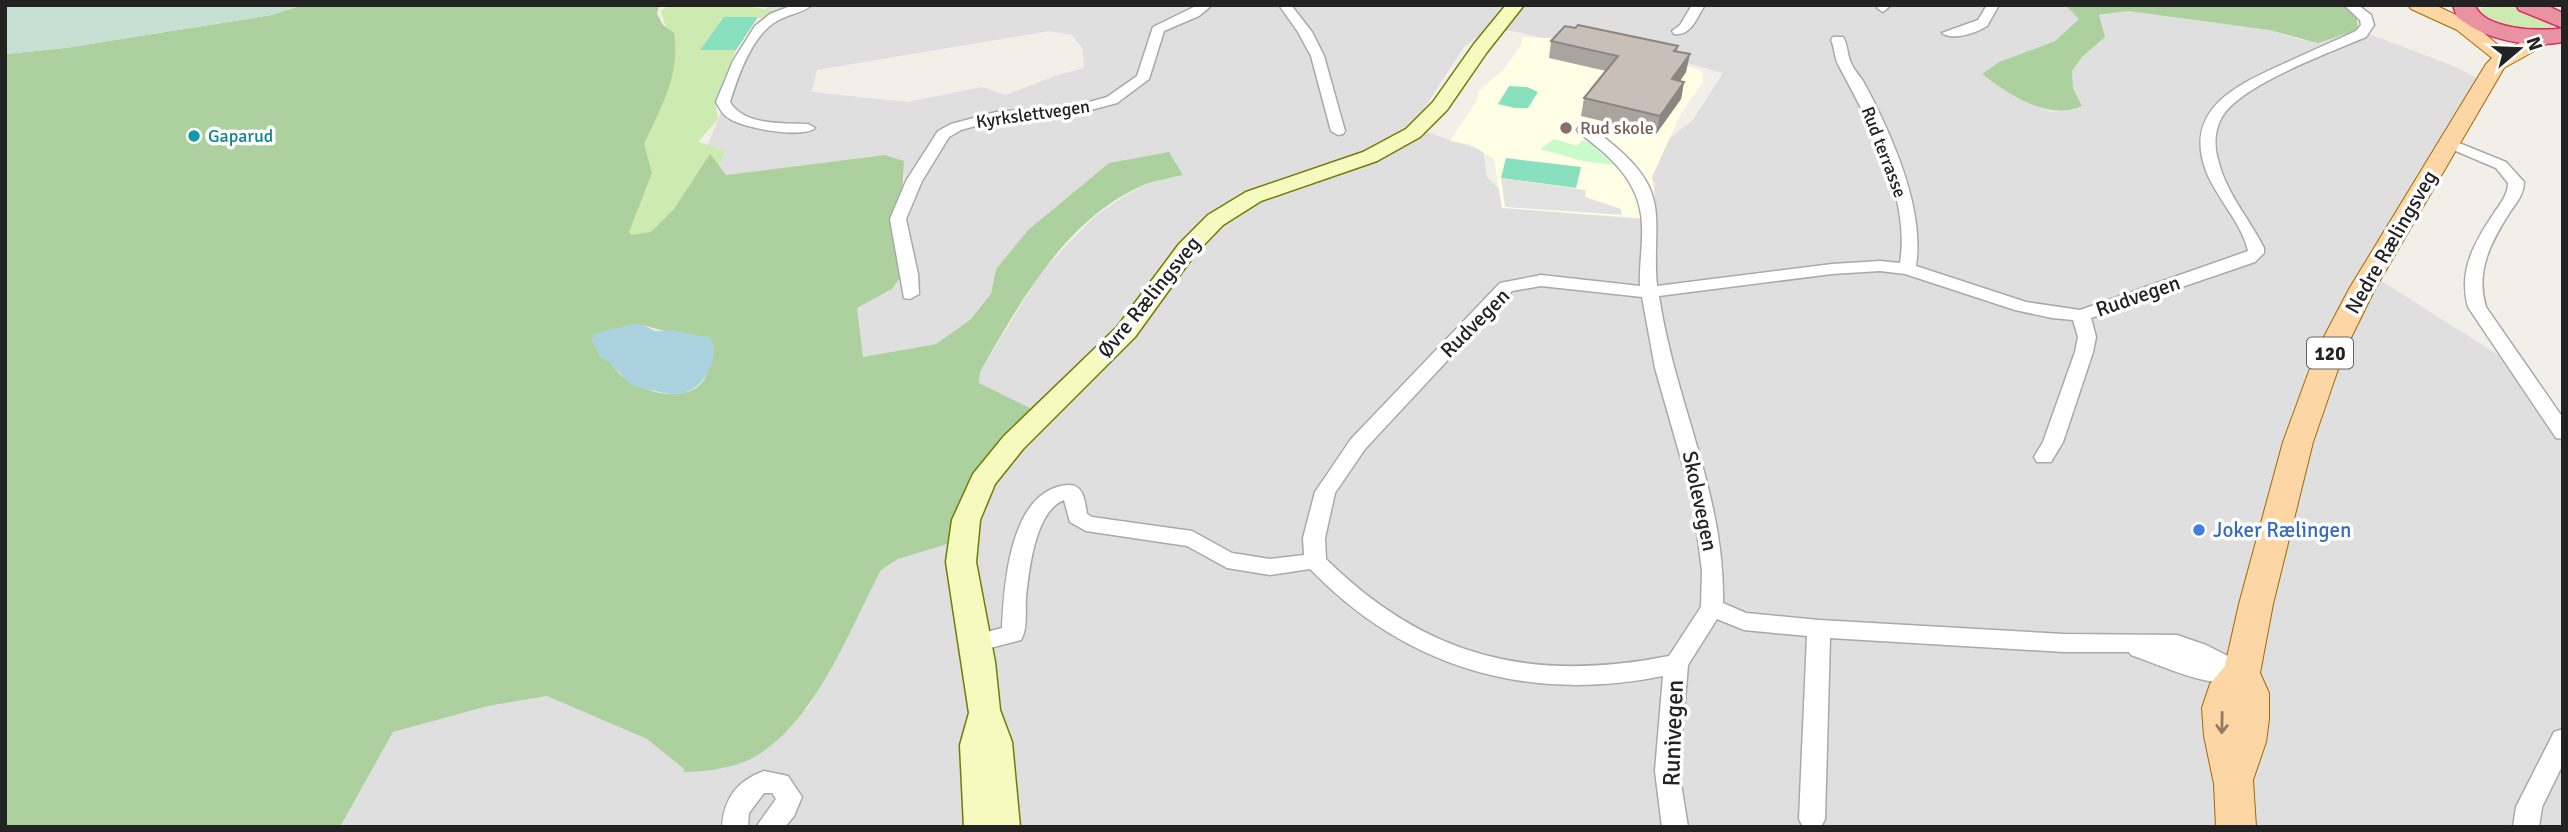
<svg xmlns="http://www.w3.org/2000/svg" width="2568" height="832" font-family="Signika,sans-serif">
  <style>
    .residential { fill: #e0dfdf; fill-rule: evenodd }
    .education { fill: #ffffe5 }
    .grass { fill: #cdebb0 }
    .forest { fill: #add19e; fill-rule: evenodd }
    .wetland { fill: #c6e0d4 }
    .park { fill: #c8facc }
    .pitch { fill: #88e0be }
    .parking { fill: #e2e2e2 }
    .water { fill: #aad3df }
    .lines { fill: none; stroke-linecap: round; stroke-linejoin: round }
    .street-casing { stroke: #a9a9a9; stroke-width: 3 }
    .secondary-casing { stroke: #707d05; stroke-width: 3 }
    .primary-casing { stroke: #a06b00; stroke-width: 2 }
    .highway-casing { stroke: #dc2a67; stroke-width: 3 }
    .street { fill: #fff; fill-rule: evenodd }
    .secondary { fill: #f7fabf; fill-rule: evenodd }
    .primary { fill: #fcd6a4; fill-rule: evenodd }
    .highway { fill: #e892a2; fill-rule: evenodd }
    .wall { fill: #aba49e }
    .shaded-wall { fill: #8b8681 }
    .building { fill: #c7bfb8; stroke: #8b8681; stroke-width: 2 }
    .oneway { stroke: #8f7c63 }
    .education-dot { fill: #8d6e63; stroke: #fff; stroke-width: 2.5 }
    .culture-dot { fill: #0f9aa8; stroke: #fff; stroke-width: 2.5 }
    .shop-dot { fill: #3f7fe0; stroke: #fff; stroke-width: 2.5 }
    .labels { text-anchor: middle; stroke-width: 7; stroke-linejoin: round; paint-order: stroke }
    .far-street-label { font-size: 18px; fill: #222; stroke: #fff }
    .far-education-label { font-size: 18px; fill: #785e54; stroke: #fff; text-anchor: start }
    .far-culture-label { font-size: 18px; fill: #0d838f; stroke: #fff; text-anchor: start }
    .shield { fill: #fff; stroke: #646464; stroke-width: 2 }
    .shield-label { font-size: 19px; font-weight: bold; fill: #222 }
    .street-label { font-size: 21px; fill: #222; stroke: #fff }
    .shop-label { font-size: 21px; fill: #366cbe; stroke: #fff; text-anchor: start }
    .near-street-label { font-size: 24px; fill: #222; stroke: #fff }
  </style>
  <rect width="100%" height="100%" fill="#f2efe9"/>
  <path class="residential" d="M768 5H2065L2080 18 2055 41 1999 62 1982 74 2029 103 2051 112 2074 110 2082 106 2073 88 2072 71 2082 57 2105 37 2098 16 2128 11 2269 30 2302 40 2341 36 2356 29 2451 65 2479 79 2433 149 2427 170 2372 275 2503 358 2563 442V827H340L393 732 488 706 547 696 647 739 684 769 808 708 881 570 898 559 954 542 993 472 1045 416 979 384 980 372 1042 271 1094 217 1126 195 1147 184 1183 175 1109 163 1028 230 996 269 991 294 971 320 936 344 862 357 857 308 892 289 905 175 885 155 726 175 712 159 707 147 752 33ZM1050 31 1072 35 1083 49 1084 68 1055 76 1006 95 982 87 907 102 812 92 817 70ZM1491 31H1512L1544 38 1583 34 1723 73 1693 120 1671 137 1627 148 1644 174 1655 183 1651 220 1519 209 1487 177 1483 151 1412 127 1464 47 1475 38Z"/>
  <polygon class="education" points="1523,37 1573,40 1661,57 1702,71 1703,82 1680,115 1652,177 1658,219 1502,208 1494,159 1470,144 1450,141 1478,99 1478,92 1503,70 1520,47"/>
  <g class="grass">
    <path d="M669 5H741L775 11C764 22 739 17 724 17L701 49 736 50 715 101 718 119 698 142 725 150 717 171 650 269 558 276 670 43 661 11Z"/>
    <path d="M2490 5 2518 8 2553 25 2549 29C2528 34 2494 28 2479 12L2481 8Z"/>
  </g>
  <g class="forest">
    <path d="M303 5H659L657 14 663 25 674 33C681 74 660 109 644 144L652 173 629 232 632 235 651 232 674 209 710 154 726 175 885 155 904 161 901 214 904 272 892 289 857 308 863 357 936 344 970 320 991 294 996 269 1028 230 1109 163 1169 152 1183 175C1171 178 1158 180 1146 184 1066 217 1021 301 980 372L979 383 1046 416 1018 436 954 542 898 559 881 570C850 629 818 715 761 753 741 767 708 772 684 772V769L647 739 547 696 488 706 393 732 340 827H5V54L65 48 271 15ZM643 325C663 332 687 334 710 338 709 349 711 366 706 376 692 406 643 393 623 377 618 373 613 366 609 360L612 330Z"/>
    <path d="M2065 5H2356L2358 30 2318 43 2269 30 2128 11 2099 15 2105 37 2082 57 2072 71 2073 88 2082 106C2049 122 2008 94 1982 74L1999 62 2055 41 2079 19Z"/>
  </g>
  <polygon class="wetland" points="5,5 303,5 271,15 65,48 5,54"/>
  <polygon class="park" points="1554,139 1577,146 1583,140 1590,143 1614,165 1583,161 1540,149"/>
  <g class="pitch">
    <polygon points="724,17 758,17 736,50 700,50"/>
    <polygon points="1509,86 1527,87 1538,92 1528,108 1515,108 1498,104"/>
    <polygon points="1506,158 1581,167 1576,188 1501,178"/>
  </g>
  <polygon class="parking" points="1501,178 1586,190 1585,197 1621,209 1622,215 1505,207"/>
  <path class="water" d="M634 324 643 325 655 331 670 330 710 338C716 347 714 360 709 370 699 391 682 398 660 392 651 390 642 389 633 385 620 377 614 362 600 357L592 341 593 336 600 332Z"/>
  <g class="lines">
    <defs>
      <g id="street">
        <path d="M793 5H812C803 13 788 14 777 21 752 35 738 76 730 102 744 126 784 123 808 124L815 128C803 139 744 128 730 119 723 115 720 109 716 102L733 61 755 26 770 14Z"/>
        <polygon points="1198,5 1212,5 1199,16 1164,31 1149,79 1117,103 1076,114 997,120 961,130 949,137 922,181 906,219 918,274 919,294 910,299 904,298 890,219 906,181 938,131 951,124 996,112 1075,106 1107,97 1137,76 1153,27"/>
        <polygon points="1279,5 1291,5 1312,32 1324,56 1345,131 1343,134 1338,135 1331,131 1311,56 1298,32"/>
        <path d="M1692 5H1705C1696 18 1692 36 1674 34L1672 31 1680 25Z"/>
        <polygon points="1879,5 1891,5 1883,12 1877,8"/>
        <path d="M1987 5H1999L1987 26C1976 33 1953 41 1942 33L1978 20Z"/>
        <path d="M2344 5H2358L2371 15 2374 25 2366 37C2331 52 2240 85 2222 117 2214 131 2214 148 2219 163 2227 194 2250 220 2264 248V253L2255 262 2091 318 2096 337 2093 352 2063 442 2051 462H2037L2034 457 2043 442 2075 352 2078 337 2073 320 2052 318 2015 310 1905 274 1880 271 1832 274 1659 296C1675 403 1725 494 1723 603L1746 613 1819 620 2064 634 2177 635 2206 645 2250 667 2254 673 2250 679C2213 692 2167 667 2131 655L2129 652H2064L1830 638 1825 819 1821 827H1803L1799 819 1807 636 1744 630 1717 619 1688 665 1679 771 1688 827H1662L1655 771 1663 676C1528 703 1407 669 1310 569L1270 575 1227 568 1187 546 1086 531 1070 522 1064 500C1035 511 1029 570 1026 597 1025 611 1028 628 1021 640L975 652 967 649 964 643 967 637 1002 628C1004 584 1010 489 1068 485 1084 484 1085 502 1087 514L1092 517 1192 531 1232 553 1270 559 1304 555 1303 538 1315 492 1351 439 1500 283 1541 275 1640 286C1639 266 1643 246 1642 225 1641 183 1611 156 1579 133L1577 130 1579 127C1591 124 1602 136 1611 143 1674 194 1651 220 1657 286L1832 264 1880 261 1900 263C1911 196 1869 123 1839 66 1834 58 1835 48 1831 40L1833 37H1843C1848 45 1847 54 1851 63 1854 70 1859 75 1863 81 1891 133 1925 207 1916 266L2026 302 2080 310 2248 251C2243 225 2216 197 2206 171 2183 109 2237 85 2283 64 2307 53 2332 42 2356 31L2361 25 2360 20ZM1541 286 1642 297 1655 368 1693 501 1702 571 1701 607 1669 656C1532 683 1426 658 1326 559L1325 538 1335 493 1365 449 1512 291Z"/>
        <path d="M2449 139 2506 162 2524 182C2524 194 2517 202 2510 212 2491 242 2475 271 2486 307L2563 418V439L2556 438 2468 307C2458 271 2474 243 2494 213 2501 203 2508 194 2508 183L2496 168 2444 146 2442 143 2444 140Z"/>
        <polygon points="2563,729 2563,764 2542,807 2539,827 2513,827 2516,807 2554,732"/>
        <path d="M764 771 788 776 802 797 794 816 785 827H756L776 799 772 793H764L749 813 748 827H722C724 798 737 781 764 771Z"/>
      </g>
      <polygon id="secondary" points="1506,5 1524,5 1487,52 1447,110 1420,137 1377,161 1261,201 1223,225 1195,254 1135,337 1023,449 995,484 980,520 976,562 995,662 1000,710 1012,742 1020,827 964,827 960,745 969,713 946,562 952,520 973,474 1004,436 1117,327 1179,244 1208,215 1246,192 1363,152 1406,129 1433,102 1474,44"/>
      <polygon id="primary" points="2408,5 2435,5 2471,22 2505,51 2538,33 2552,33 2555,37 2552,41 2504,68 2375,289 2344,352 2313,442 2273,604 2260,673 2269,693 2269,719 2266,742 2253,780 2256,827 2216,827 2214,784 2204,736 2202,708 2210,684 2225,666 2239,604 2283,442 2316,352 2349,289 2486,64 2492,58 2457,30 2411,9"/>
      <g id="highway">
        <path d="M2453 5H2475C2483 30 2541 32 2563 28V42C2526 48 2486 40 2457 17Z"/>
        <polygon points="2516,5 2546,5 2563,13 2563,28 2519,10"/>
      </g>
    </defs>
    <use href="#street" class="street-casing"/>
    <use href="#secondary" class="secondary-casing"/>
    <use href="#primary" class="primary-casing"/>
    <use href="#highway" class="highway-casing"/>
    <use href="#street" class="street"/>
    <use href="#secondary" class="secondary"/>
    <use href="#primary" class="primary"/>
    <use href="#highway" class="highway"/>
  </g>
  <polygon class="wall" points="1551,41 1678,46 1677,52 1686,72 1680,81 1684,82 1681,99 1656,134 1581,116 1584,98 1606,71 1549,58"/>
  <g class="shaded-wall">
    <polygon points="1690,54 1686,72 1669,97 1672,79"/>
    <polygon points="1684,82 1681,99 1656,134 1660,116"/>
  </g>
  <polygon class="building" points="1578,25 1678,46 1674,51 1690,54 1672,79 1684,82 1660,116 1584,98 1618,56 1551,41 1565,26 1575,28"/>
  <defs><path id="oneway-shaft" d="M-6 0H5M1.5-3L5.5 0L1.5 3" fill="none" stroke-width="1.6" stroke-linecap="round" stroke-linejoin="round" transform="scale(1.75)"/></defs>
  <use class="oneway" href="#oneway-shaft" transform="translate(2222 723) rotate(91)"/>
  <circle class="education-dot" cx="1566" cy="128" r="7"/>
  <circle class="culture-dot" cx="194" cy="136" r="7"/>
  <circle class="shop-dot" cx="2199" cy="530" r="7"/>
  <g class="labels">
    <g class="far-street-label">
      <text transform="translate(1033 114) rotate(-8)" y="6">Kyrkslettvegen</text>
      <text transform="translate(1884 152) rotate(69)" y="6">Rud terrasse</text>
    </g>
    <g class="far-education-label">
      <text x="1580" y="134">Rud skole</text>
    </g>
    <g class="far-culture-label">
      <text x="208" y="142">Gaparud</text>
    </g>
    <rect class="shield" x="2307" y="337.5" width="46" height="31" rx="5"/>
    <g class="shield-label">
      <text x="2330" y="360">120</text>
    </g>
    <g class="street-label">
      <text transform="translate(2391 242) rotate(-60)" y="7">Nedre Rælingsveg</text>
      <text transform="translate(2138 296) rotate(-19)" y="7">Rudvegen</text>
      <text transform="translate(1149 297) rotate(-51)" y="7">Øvre Rælingsveg</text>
      <text transform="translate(1475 323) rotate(-45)" y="7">Rudvegen</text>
      <text transform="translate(1700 501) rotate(78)" y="7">Skolevegen</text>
    </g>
    <g class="shop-label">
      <text x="2213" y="537">Joker Rælingen</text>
    </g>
    <g class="near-street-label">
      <text transform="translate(1673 733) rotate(-88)" y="8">Runivegen</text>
    </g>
  </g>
  <rect width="2568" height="832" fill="none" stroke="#222222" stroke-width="14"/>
  <g transform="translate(2519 49) rotate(71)" stroke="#ffffff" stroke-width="5" paint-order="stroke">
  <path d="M0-5L12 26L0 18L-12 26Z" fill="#222222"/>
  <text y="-10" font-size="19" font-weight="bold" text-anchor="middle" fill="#222222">N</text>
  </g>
</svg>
